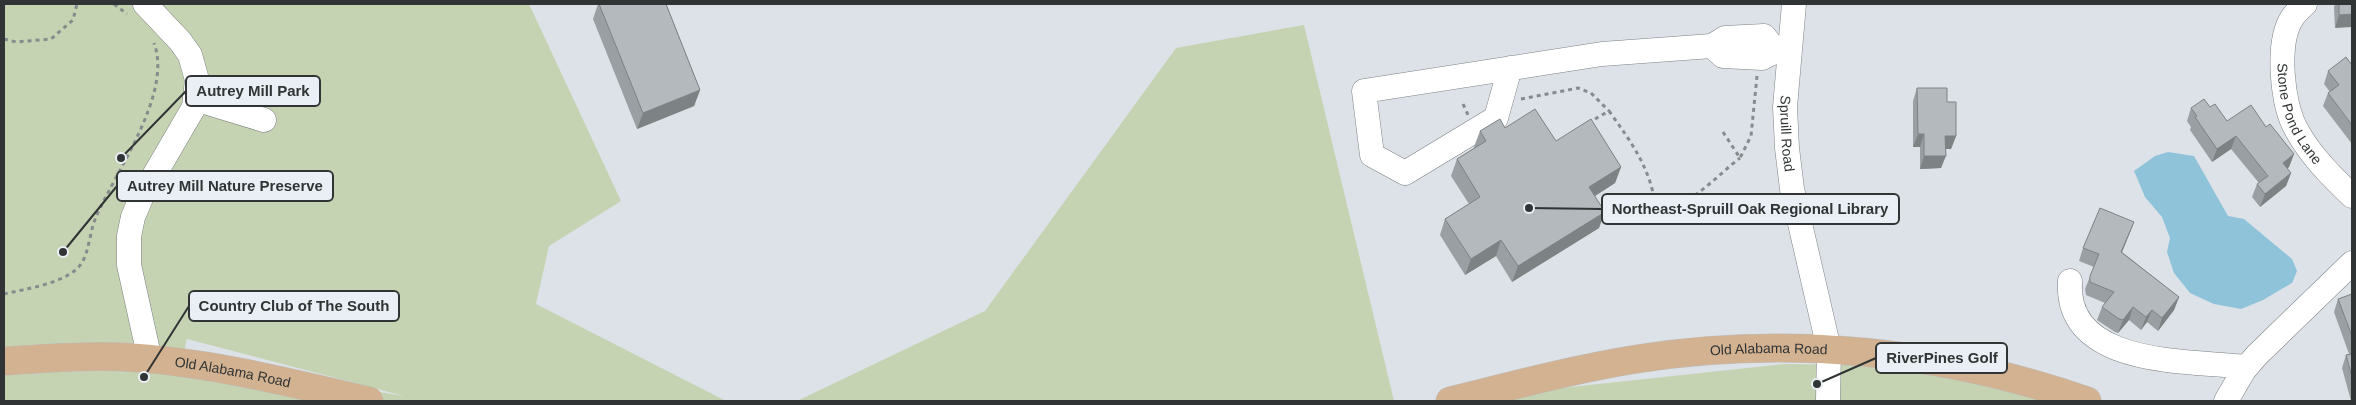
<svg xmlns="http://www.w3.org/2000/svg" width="2356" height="405" font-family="Arial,sans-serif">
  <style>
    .green { fill: #c6d3b2; fill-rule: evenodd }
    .water { fill: #8ec3da }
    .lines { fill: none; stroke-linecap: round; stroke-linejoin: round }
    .minor-casing { stroke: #7c8286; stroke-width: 25 }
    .major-casing { stroke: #bdbebe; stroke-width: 29 }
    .path { stroke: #868b8e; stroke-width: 3; stroke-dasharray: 4 4; stroke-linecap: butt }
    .minor { stroke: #fff; stroke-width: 24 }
    .major { stroke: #d2b290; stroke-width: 28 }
    .wall { fill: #9a9fa3 }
    .shaded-wall { fill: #7d8284 }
    .building { fill: #b3b9bd; stroke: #7d8284 }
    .labels { text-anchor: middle; stroke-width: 4; stroke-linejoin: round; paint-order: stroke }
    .street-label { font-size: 14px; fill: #313435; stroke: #e9eff4 }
    .leader { fill: none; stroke: #313435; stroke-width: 2 }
    .callout-dot { fill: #313435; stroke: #e9eff4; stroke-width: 2 }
    .callout { fill: #e9eff4; stroke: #313435; stroke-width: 2 }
    .callout-label { font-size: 15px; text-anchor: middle; font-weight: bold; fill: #313435 }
  </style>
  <rect width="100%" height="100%" fill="#dce2e7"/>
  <g class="green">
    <path d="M4 4H529L621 201 549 246 536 304 726 401H4ZM187 339 404 396 182 360Z"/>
    <polygon points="1304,25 1394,401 797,401 985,311 1176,48"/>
    <polygon points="1784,364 1966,366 2103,401 1440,401"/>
  </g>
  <polygon class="water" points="2168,152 2194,156 2228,216 2244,219 2292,259 2297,271 2292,283 2263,300 2241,309 2214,304 2190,293 2174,273 2167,252 2170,238 2162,217 2145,197 2134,171 2155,156"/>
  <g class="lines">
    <defs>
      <g id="minor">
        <polyline points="145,4 180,41 190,55 197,80 194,107 141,198 133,217 129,236 129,265 150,360"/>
        <path id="s1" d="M1794 4 1785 107 1787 148 1792 189 1829 349 1828 401"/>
        <path id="s2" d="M2305 4C2301 8 2295 13 2292 18 2276 43 2282 104 2296 129 2310 155 2331 176 2352 196"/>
        <polyline points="1712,46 1723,56 1762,58 1776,51 1788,51"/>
        <polyline points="1510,68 1496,118 1405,173 1372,155 1364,91 1602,54 1712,46 1725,38 1764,36 1776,51"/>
        <polyline points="195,99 264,120"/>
        <path d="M2070 281C2065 368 2189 360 2246 367"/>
        <polyline points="2226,401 2244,370 2257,355 2352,263"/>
      </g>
      <g id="major">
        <path id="s3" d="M4 361C43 359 82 355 122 357 205 361 288 382 369 401"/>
        <path id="s4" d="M1450 401C1512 386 1574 369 1637 359 1788 335 1944 351 2087 401"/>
      </g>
    </defs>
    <use href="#minor" class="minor-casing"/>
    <use href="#major" class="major-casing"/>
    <g class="path">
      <polyline points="114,4 127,14"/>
      <polyline points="4,39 16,42 51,39 73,20 77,4"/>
      <polyline points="1521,99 1578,88 1591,93 1609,111"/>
      <polyline points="1463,104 1468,115"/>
      <path d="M1588 123 1609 111C1632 143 1651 169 1656 209 1687 211 1716 176 1740 158"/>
      <polyline points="1723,132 1740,158 1751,136 1757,76"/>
      <path d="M4 294C25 289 68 283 81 264 89 253 90 230 96 217 116 171 173 93 154 43"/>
    </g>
    <use href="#minor" class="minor"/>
    <use href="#major" class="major"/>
  </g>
  <g class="wall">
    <polygon points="598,4 666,4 700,90 694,106 637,129 593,19"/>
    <polygon points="2335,4 2352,4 2335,28 2334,7"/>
    <polygon points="2352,65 2352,144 2323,106 2328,93 2330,92 2324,84 2328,71"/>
    <polygon points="1917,88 1947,102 1956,136 1951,149 1946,149 1941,168 1920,169 1920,147 1913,147 1913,101"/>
    <polygon points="2210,107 2227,121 2266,127 2294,154 2289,167 2287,169 2291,173 2286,186 2260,207 2252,197 2257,184 2259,183 2231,149 2212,162 2190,130 2191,127 2187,121 2191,108"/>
    <polygon points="1505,128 1556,141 1621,167 1615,183 1595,196 1599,228 1512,282 1496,256 1465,275 1440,235 1445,219 1469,204 1451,176 1457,159 1474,148 1474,147 1480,131"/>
    <polygon points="2134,222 2122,252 2179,297 2174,310 2158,331 2147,322 2141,330 2129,320 2118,333 2115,332 2097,320 2102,307 2105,303 2086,295 2085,289 2094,267 2079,261 2083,248"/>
    <polygon points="2352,294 2352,401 2351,401 2342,368 2346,355 2349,354 2334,312 2338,299"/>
  </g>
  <g class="shaded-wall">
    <polygon points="2352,14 2352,27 2335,28 2339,15"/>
    <polygon points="700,90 694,106 637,129 643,113"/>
    <polygon points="1918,134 1924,134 1920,147 1913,147"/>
    <polygon points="1945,136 1956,136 1951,149 1941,149"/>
    <polygon points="2236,136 2231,149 2212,162 2217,149"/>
    <polygon points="2294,154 2289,167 2278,176 2283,163"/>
    <polygon points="1924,156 1946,156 1941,168 1920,169"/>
    <polygon points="1621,167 1615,183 1584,203 1589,187"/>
    <polygon points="2291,173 2286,186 2260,207 2265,194"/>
    <polygon points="1605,212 1599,228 1512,282 1518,266"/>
    <polygon points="2134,222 2129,235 2117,264 2121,252"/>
    <polygon points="1501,240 1496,256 1465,275 1471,259"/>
    <polygon points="2179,297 2174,310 2158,331 2162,318"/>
    <polygon points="2133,307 2129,320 2118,333 2123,320"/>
    <polygon points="2152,310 2147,322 2141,330 2146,317"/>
  </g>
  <g class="building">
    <polygon points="599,4 666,4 700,90 643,113"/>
    <polygon points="2339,4 2352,4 2352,14 2339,15"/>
    <polygon points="2346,57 2352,65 2352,125 2328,93 2339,85 2328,71"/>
    <polygon points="1917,88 1947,88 1947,102 1956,102 1956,136 1945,136 1946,156 1924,156 1924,134 1918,134"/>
    <polygon points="2204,99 2210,107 2215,104 2227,121 2251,105 2266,127 2270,124 2294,154 2283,163 2291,173 2265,194 2257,184 2268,176 2236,136 2217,149 2195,117 2197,116 2191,108"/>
    <polygon points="1535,109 1556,141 1591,119 1621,167 1589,187 1605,212 1518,266 1501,240 1471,259 1445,219 1480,197 1457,159 1486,141 1480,131 1500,119 1505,128"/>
    <polygon points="2100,208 2134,222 2121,252 2179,297 2162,318 2152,310 2146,317 2133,307 2123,320 2119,319 2102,307 2114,292 2090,282 2090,276 2099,254 2083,248"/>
    <polygon points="2352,294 2352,336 2338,299"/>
    <polygon points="2352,354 2352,377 2346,355"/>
  </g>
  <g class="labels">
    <g class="street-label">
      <text dy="5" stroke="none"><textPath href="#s2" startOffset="120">Stone Pond Lane</textPath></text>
      <text dy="5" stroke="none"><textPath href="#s1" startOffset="130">Spruill Road</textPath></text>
      <text dy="5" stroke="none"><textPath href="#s4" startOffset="324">Old Alabama Road</textPath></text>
      <text dy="5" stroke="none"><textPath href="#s3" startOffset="230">Old Alabama Road</textPath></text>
    </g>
  </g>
  <path class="leader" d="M121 158L186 91M63 252L117 186M1529 208L1602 209M144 377L189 306M1817 384L1876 358"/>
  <g class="callout-dot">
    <circle cx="121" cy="158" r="5"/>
    <circle cx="63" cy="252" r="5"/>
    <circle cx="1529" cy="208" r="5"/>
    <circle cx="144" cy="377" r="5"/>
    <circle cx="1817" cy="384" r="5"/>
  </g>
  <g class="callout">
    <rect x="186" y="76" width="134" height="30" rx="5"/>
    <rect x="117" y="171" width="216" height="30" rx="5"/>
    <rect x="1602" y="194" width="297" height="30" rx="5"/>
    <rect x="189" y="291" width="210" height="30" rx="5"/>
    <rect x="1876" y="343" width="131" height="30" rx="5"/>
  </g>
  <g class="callout-label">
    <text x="253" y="96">Autrey Mill Park</text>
    <text x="225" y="191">Autrey Mill Nature Preserve</text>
    <text x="1750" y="214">Northeast-Spruill Oak Regional Library</text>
    <text x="294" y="311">Country Club of The South</text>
    <text x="1942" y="363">RiverPines Golf</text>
  </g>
  <rect width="2356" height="405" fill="none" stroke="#313435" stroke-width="10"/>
</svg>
